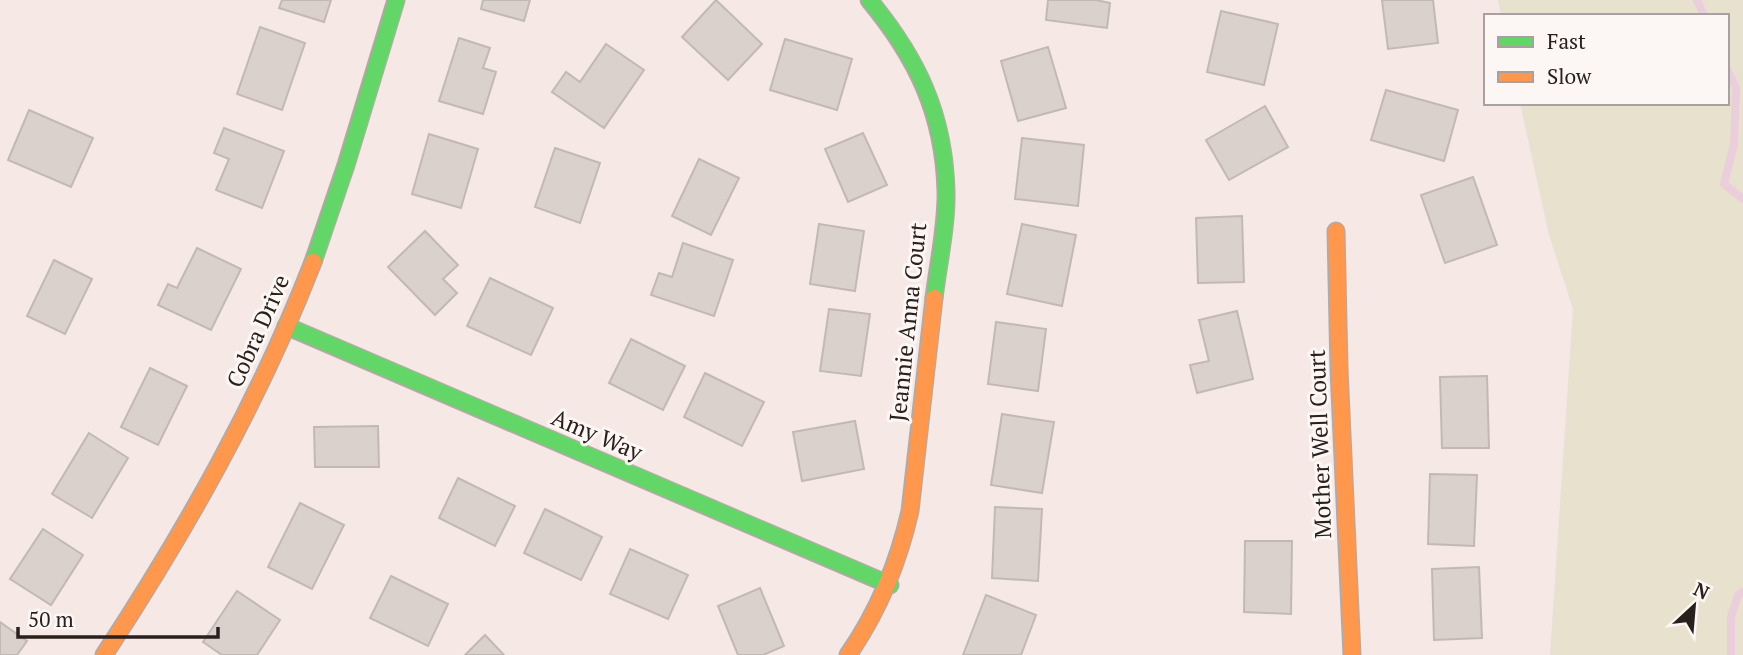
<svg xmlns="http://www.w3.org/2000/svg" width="1743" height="655" font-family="'PT Serif',serif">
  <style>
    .green { fill: #e8e1cd }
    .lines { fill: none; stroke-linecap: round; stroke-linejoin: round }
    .stream { stroke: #ebcedc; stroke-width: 8 }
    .building { fill: #dad1cc; stroke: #c2b9b4; stroke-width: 2 }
    .fast-casing { stroke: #b3a9a5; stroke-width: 19 }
    .slow-casing { stroke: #b3a9a5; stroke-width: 19 }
    .fast { stroke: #63d668; stroke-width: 16 }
    .slow { stroke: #ff974d; stroke-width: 16 }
    .labels { text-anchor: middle; stroke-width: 6; stroke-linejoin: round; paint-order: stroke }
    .street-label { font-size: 23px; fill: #29201d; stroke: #fcf7f5 }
  </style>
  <rect width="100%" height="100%" fill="#f6e8e4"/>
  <polygon class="green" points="1498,0 1743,0 1743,655 1550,655 1573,309 1549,235 1520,103 1727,103 1727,16 1501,16"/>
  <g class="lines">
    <g class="stream">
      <polyline points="1697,0 1704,16"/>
      <polyline points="1727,69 1736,88 1734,144 1724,184 1743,199"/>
      <polyline points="1731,655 1731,617 1738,595 1743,592"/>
    </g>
  </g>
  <g class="building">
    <polygon points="282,0 331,0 324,22 279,8"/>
    <polygon points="483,0 530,0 524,21 481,9"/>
    <polygon points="716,0 762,44 728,80 682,37"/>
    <polygon points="1048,0 1096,0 1110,3 1107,28 1046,20"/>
    <polygon points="1382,0 1433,0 1438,43 1388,49"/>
    <polygon points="1221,11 1278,24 1264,85 1207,72"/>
    <polygon points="260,27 305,43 282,110 237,94"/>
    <polygon points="459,38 490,48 483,68 496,72 483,114 439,101"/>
    <polygon points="785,39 852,59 837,110 770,90"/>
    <polygon points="606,44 644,70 604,128 552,92 566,72 580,82"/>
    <polygon points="1048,47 1066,108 1018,121 1001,61"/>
    <polygon points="1386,90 1458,110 1444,161 1371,140"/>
    <polygon points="1265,106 1288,147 1229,180 1206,140"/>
    <polygon points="29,110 93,138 71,187 8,160"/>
    <polygon points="224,128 284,151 262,208 216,190 229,159 214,153"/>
    <polygon points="863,133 887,185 848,202 825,149"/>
    <polygon points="429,134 478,149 461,208 412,194"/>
    <polygon points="1022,138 1084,145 1078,206 1015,199"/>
    <polygon points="555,148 600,163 580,223 535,207"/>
    <polygon points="699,159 739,178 711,235 672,216"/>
    <polygon points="1473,177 1497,245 1445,263 1421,195"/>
    <polygon points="1242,216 1244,282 1198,283 1196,218"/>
    <polygon points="819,224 864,231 855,291 810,284"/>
    <polygon points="1022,224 1076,235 1062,306 1007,294"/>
    <polygon points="425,231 458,265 443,279 457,293 435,315 388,267"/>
    <polygon points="683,243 733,260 714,316 651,295 659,273 672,277"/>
    <polygon points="197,248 241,269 211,330 158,305 168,284 177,288"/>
    <polygon points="54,260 92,279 65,334 27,316"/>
    <polygon points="490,278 553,308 531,355 467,326"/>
    <polygon points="829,309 870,314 861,376 820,371"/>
    <polygon points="1237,311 1253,379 1197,393 1190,365 1209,361 1199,320"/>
    <polygon points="996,322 1046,329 1038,391 988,384"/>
    <polygon points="631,339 685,366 663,410 609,383"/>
    <polygon points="150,368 187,386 158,445 121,427"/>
    <polygon points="705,373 764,402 742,446 684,417"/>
    <polygon points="1487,376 1489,448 1442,448 1440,377"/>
    <polygon points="1002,414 1054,422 1042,493 991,485"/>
    <polygon points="855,421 864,469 802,481 793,432"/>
    <polygon points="378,426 379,467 315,467 314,427"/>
    <polygon points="89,433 128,458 92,518 52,494"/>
    <polygon points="1430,474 1477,475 1474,546 1428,544"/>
    <polygon points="458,478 515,506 495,546 439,518"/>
    <polygon points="300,503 344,525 312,589 268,567"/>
    <polygon points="995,507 1042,509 1038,581 992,578"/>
    <polygon points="545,509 602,537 581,580 524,553"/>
    <polygon points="43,529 83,555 51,605 10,579"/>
    <polygon points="1245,541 1292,541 1291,614 1244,612"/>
    <polygon points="630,549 688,575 668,619 610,594"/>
    <polygon points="1479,567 1482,638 1434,640 1432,569"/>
    <polygon points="391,576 448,604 428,646 370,618"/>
    <polygon points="760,588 784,646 763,655 738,655 718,606"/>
    <polygon points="237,591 280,620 257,655 222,655 203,642"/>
    <polygon points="986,595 1036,615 1021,655 963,655"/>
    <polygon points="0,622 27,641 17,655 0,655"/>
    <polygon points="485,635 504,655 465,655"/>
  </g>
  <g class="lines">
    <defs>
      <g id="fast">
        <path d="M869 0C917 58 944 114 946 191 947 224 938 265 934 298"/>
        <polyline points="313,262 346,165 396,0"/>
        <polyline points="286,326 890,585"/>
      </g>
      <g id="slow">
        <polyline points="1336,231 1339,369 1352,655"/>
        <path d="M104 655C186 530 259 401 313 262"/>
        <path d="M848 655C879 610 898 564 910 511L934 298"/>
      </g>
    </defs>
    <use href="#fast" class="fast-casing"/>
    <use href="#slow" class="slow-casing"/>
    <use href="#fast" class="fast"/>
    <use href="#slow" class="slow"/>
  </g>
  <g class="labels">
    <g class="street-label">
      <text transform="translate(908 322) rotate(-84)" y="8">Jeannie Anna Court</text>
      <text transform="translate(258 331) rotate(-66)" y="8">Cobra Drive</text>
      <text transform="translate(597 435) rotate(23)" y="8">Amy Way</text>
      <text transform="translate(1320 444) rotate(-92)" y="8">Mother Well Court</text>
    </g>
  </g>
  <rect x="1484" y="14" width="245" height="91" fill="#fcf7f5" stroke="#a8a19f" stroke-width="2"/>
  <rect x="1498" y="37" width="35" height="10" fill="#63d668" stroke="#a8a19f" stroke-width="2"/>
  <text x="1547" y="49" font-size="21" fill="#29201d">Fast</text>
  <rect x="1498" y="72" width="35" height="10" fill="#ff974d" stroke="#a8a19f" stroke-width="2"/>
  <text x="1547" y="84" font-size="21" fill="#29201d">Slow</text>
  <g transform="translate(1694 606) rotate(26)" stroke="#fcf7f5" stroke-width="5" paint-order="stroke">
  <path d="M0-5L12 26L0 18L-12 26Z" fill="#29201d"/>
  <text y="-10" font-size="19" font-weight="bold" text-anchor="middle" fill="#29201d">N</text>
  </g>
  <path d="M18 627v10h200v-10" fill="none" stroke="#29201d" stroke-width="3.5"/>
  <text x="28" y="627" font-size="21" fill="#29201d" stroke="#fcf7f5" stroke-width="5" paint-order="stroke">50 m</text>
</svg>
